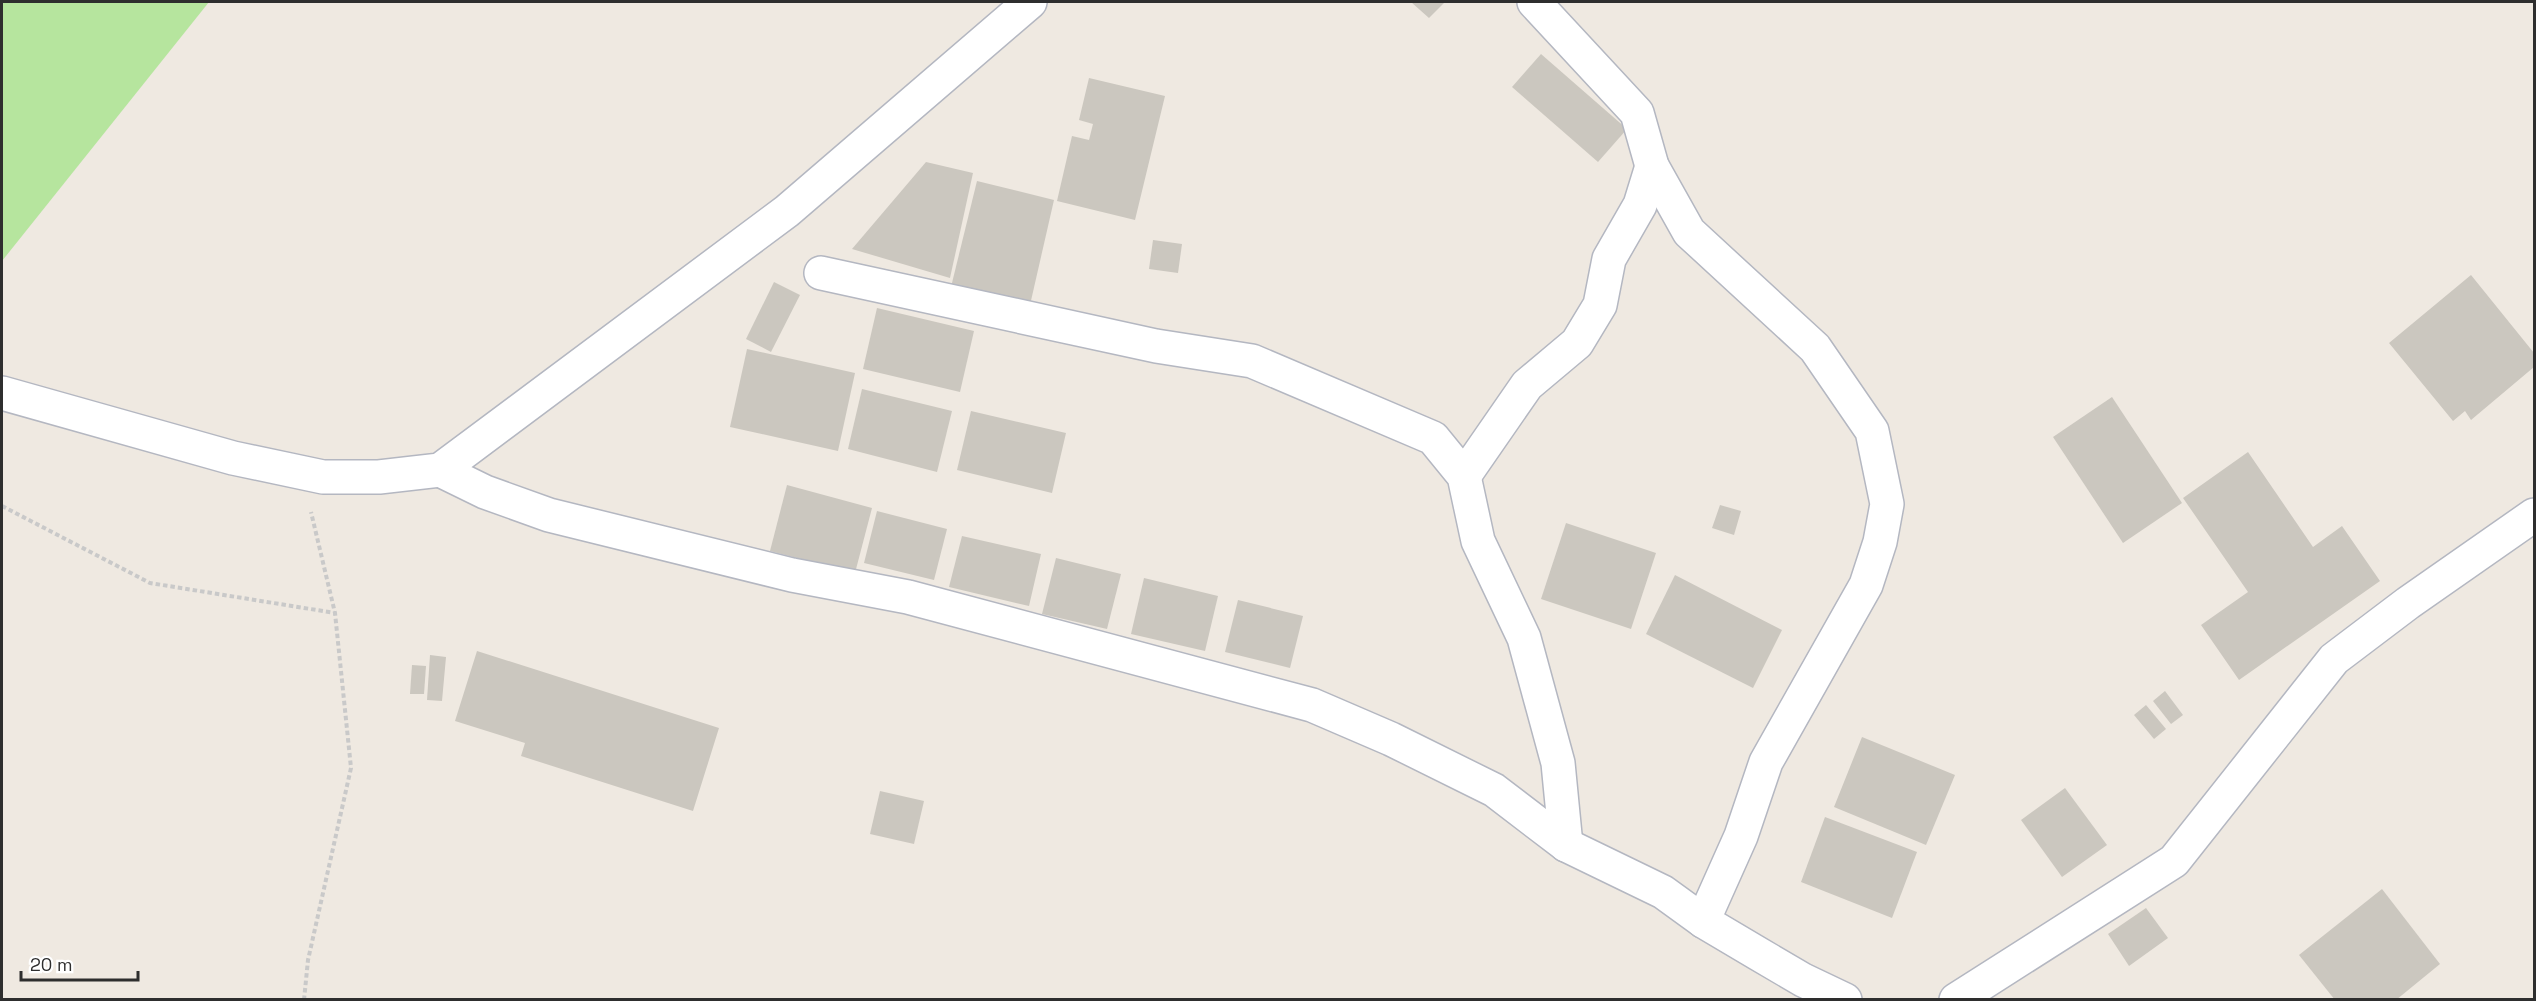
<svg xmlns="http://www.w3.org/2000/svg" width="2536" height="1001" font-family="'Space Grotesk',sans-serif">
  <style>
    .green { fill: #b6e59e }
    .building { fill: #cbc7bf }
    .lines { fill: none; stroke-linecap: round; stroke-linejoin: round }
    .minor-casing { stroke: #b4b7c1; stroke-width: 36 }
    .path { stroke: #c9c9c9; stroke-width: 4; stroke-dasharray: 4.5 3; stroke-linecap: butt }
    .minor { stroke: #fff; stroke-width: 33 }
  </style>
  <rect width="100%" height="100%" fill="#efe9e1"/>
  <polygon class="green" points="2,2 209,2 2,261"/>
  <g class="building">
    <polygon points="1411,2 1445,2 1429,18"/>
    <polygon points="1541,54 1627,129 1598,162 1512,87"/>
    <polygon points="1089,78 1165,96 1135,220 1057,201 1072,136 1089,140 1093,124 1079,120"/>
    <polygon points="926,162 973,173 950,278 852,249"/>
    <polygon points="977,181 1054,200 1030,305 951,287"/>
    <polygon points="1153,240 1182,244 1178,273 1149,269"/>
    <polygon points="2471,275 2534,353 2534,367 2471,420 2465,411 2453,421 2389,343"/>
    <polygon points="774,282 800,295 771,352 746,339"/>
    <polygon points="877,308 974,331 960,392 863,369"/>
    <polygon points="747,349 855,373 838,451 730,427"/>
    <polygon points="862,389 952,411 937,472 848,449"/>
    <polygon points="2112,397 2182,503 2123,543 2053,437"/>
    <polygon points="971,411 1066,433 1052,493 957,470"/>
    <polygon points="2248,452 2313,547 2342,526 2380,581 2239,680 2201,625 2248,592 2183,498"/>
    <polygon points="787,485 872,508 855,573 770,551"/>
    <polygon points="1720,505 1741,511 1734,535 1712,528"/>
    <polygon points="877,511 947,529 934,580 864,563"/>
    <polygon points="1566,523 1656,553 1631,629 1541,599"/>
    <polygon points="962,536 1041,554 1029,606 949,587"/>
    <polygon points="1056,558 1121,574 1107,629 1042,614"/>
    <polygon points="1675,575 1782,630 1753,688 1646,634"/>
    <polygon points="1144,578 1218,596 1205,651 1131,634"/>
    <polygon points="1238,600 1303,616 1290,668 1225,652"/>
    <polygon points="477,651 719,728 693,811 521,756 525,743 455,721"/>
    <polygon points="430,655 446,657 442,701 427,700"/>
    <polygon points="412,665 426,666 424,694 410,694"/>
    <polygon points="2165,691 2183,715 2171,724 2153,701"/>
    <polygon points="2146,705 2166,729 2154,739 2134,715"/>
    <polygon points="1862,737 1955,775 1926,845 1834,807"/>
    <polygon points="2065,788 2107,845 2062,877 2021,820"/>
    <polygon points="880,791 924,801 914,844 870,834"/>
    <polygon points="1825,817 1917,852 1892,918 1801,882"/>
    <polygon points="2382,889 2440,964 2396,1000 2335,1000 2299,955"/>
    <polygon points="2146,908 2168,938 2129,966 2108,934"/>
  </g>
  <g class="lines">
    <defs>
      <g id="minor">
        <polyline points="1534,2 1637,113 1652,166 1689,232 1815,348 1872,431 1887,504 1880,542 1866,585 1766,762 1741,836 1703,921"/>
        <polyline points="821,273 1156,346 1252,361 1433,438 1464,476 1478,541 1524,638 1558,763 1566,845"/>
        <polyline points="2,393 233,458 323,477 379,477 440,470 787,211 1030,2"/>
        <polyline points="440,470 485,492 549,515 792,575 908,597 1312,705 1391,739 1494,790 1566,845 1663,892 1703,921 1757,953 1803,980 1845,1000"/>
        <polyline points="1464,476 1527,385 1577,343 1600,305 1609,259 1640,205 1652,166"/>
        <polyline points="1956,1000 2174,861 2334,659 2408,603 2534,515"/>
      </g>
    </defs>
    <use href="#minor" class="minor-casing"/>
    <g class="path">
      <polyline points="2,506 150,583 335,613"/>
      <polyline points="304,1000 308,960 351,768 335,613 311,512"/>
    </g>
    <use href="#minor" class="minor"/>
  </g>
  <rect width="2536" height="1001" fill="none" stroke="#2e2e2e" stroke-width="6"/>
  <path d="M21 971v9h117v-9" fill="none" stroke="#2e2e2e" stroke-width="3"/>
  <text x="30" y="971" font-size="18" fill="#2e2e2e" stroke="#ffffff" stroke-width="4.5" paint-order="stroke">20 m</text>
</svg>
